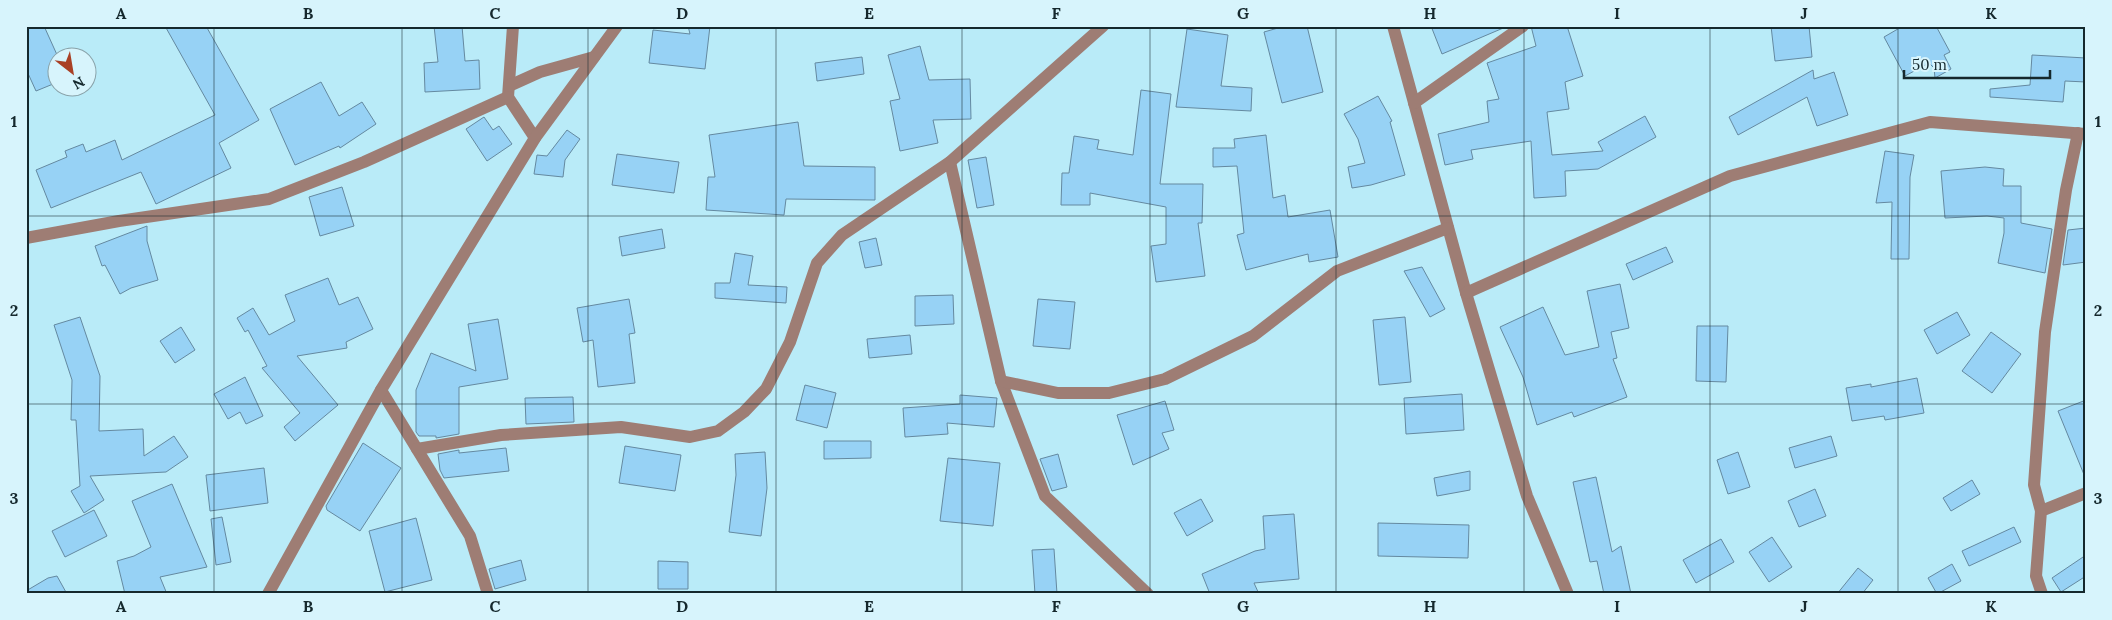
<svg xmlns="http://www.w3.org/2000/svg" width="2112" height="620" font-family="Lora,serif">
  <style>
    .building { fill: #97d2f5; stroke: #6489a0 }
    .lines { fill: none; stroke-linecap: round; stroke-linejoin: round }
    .minor { stroke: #9e7d74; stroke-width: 12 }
    .grid { fill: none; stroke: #15282d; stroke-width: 1; stroke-opacity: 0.55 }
    .neatline { fill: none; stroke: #15282d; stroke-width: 2 }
    .grid-label { font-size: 16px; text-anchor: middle; font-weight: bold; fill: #15282d }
  </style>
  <rect width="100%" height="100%" fill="#b9ebf8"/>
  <g class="building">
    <polygon points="26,26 44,26 58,57 58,82 36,91 26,69"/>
    <polygon points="165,26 206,26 259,120 219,143 231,168 156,204 141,172 51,208 36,170 67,157 65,151 83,144 86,152 115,140 122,160 215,115"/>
    <polygon points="434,26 462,26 465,61 479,60 480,89 425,92 424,63 438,62"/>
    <polygon points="688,26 710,26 705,69 649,63 653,30 690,34"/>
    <polygon points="1285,26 1307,26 1323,92 1282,103 1264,32"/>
    <polygon points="1431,26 1508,26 1442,54"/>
    <polygon points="1531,26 1567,26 1583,76 1565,82 1569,109 1547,112 1552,155 1603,151 1598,142 1645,116 1656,137 1598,169 1565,171 1566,196 1534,198 1531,141 1471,150 1473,159 1445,165 1438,134 1489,122 1487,101 1499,99 1487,63 1536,46"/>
    <polygon points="1771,26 1809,26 1812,57 1775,61"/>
    <polygon points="1903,26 1936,26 1950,52 1944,55 1951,69 1935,78 1934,68 1929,63 1905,76 1884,37"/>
    <polygon points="1187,29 1228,35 1221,86 1252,88 1251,111 1176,107"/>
    <polygon points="920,46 929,80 970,79 971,119 933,120 938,143 900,151 890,101 900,99 888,55"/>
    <polygon points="2032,55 2086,58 2086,82 2065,81 2063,102 1990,97 1990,89 2030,85"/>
    <polygon points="862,57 864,74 817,81 815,63"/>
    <polygon points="1813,70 1814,79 1834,72 1848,115 1817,126 1807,97 1738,135 1729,117"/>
    <polygon points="321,82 339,116 362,102 376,124 340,148 339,146 295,165 270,109"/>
    <polygon points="1141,90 1171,94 1160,184 1203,184 1202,223 1198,223 1205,276 1156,282 1151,246 1166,244 1166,207 1090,193 1090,205 1061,205 1062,173 1069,173 1074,136 1099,140 1097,149 1133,155"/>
    <polygon points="1378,96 1392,121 1390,122 1405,175 1371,185 1352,188 1348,167 1365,163 1358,139 1344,114"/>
    <polygon points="484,117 493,130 499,126 512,144 487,161 466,129"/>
    <polygon points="798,122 804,166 875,167 875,200 786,199 784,215 706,210 708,177 715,177 709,135"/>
    <polygon points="567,130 580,139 565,160 563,177 534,174 537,155 547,156"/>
    <polygon points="1266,135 1273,198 1285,195 1288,217 1330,210 1338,257 1309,262 1308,254 1246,270 1237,235 1244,233 1237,166 1213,167 1213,148 1235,148 1234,139"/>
    <polygon points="1885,151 1914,155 1910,177 1909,259 1891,259 1892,202 1876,203"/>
    <polygon points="617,154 679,162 674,193 612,185"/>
    <polygon points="986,157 994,205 977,208 968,160"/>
    <polygon points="1985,167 2004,169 2003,186 2021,186 2021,223 2052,229 2045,273 1998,263 2004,233 2004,218 1987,216 1945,218 1941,171"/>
    <polygon points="342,187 354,226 320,236 309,197"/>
    <polygon points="147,226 147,241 158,280 131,288 120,294 105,265 102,266 95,246"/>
    <polygon points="2086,228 2086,262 2063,265 2068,230"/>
    <polygon points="662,229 665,248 622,256 619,237"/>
    <polygon points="876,238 882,265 865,268 859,242"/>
    <polygon points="1666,247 1673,262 1633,280 1626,264"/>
    <polygon points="735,253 753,256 748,285 787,287 786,303 715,298 715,283 730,283"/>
    <polygon points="1422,267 1445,309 1430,317 1404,271"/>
    <polygon points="328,278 339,305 358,297 373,329 346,342 347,348 297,356 338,405 295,441 284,427 300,413 262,368 267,366 248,330 245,332 237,318 253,308 269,335 295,321 285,295"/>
    <polygon points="1620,284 1629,328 1611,332 1617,358 1613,359 1627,397 1574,417 1572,412 1537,425 1523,377 1500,327 1543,307 1565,355 1599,347 1587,291"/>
    <polygon points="953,295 954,324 915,326 915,296"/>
    <polygon points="629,299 635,333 629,334 635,383 598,387 593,340 583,342 577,308"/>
    <polygon points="1038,299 1075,302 1070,349 1033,346"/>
    <polygon points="1957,312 1970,335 1937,354 1924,330"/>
    <polygon points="80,317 100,376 99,431 143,429 144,456 174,436 188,457 166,472 90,476 104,500 84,513 71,491 80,486 76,420 71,420 72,380 54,325"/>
    <polygon points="1405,317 1411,382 1379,385 1373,320"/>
    <polygon points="498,319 508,379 459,387 459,434 436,438 436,436 419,436 416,432 416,390 431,353 476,371 468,324"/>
    <polygon points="1697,326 1728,326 1726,382 1696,381"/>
    <polygon points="181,327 195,350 175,363 160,341"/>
    <polygon points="1991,332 2021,354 1992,393 1962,371"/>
    <polygon points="910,335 912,354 869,358 867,339"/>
    <polygon points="245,377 263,416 246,424 240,412 228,419 214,394"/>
    <polygon points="1917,378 1924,413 1885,420 1884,416 1852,421 1846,388 1871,384 1871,387"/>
    <polygon points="805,385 836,393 827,428 796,420"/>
    <polygon points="1462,394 1464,430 1406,434 1404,398"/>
    <polygon points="960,395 997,398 994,427 947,423 948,434 905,437 903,408 960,404"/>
    <polygon points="573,397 574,422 526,424 525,398"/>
    <polygon points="2086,400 2086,477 2085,477 2058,411"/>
    <polygon points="1165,401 1174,430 1162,433 1169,449 1133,465 1117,415"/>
    <polygon points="1831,436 1837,456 1795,468 1789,448"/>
    <polygon points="824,441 871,441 871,458 824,459"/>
    <polygon points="363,443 401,468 360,531 327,510 326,506"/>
    <polygon points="625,446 681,455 675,491 619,483"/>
    <polygon points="506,448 509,471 444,478 440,470 438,454 459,450 459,453"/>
    <polygon points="765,452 767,488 761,536 729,532 736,475 735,454"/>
    <polygon points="1738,452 1750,487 1728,494 1717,460"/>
    <polygon points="1058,454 1067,487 1052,491 1040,459"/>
    <polygon points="948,458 1000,463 993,526 940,521"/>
    <polygon points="264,468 268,503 210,511 206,475"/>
    <polygon points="1470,471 1470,490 1437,496 1434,478"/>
    <polygon points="1596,477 1612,552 1621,546 1631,594 1604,594 1597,561 1590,562 1573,482"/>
    <polygon points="1972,480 1980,494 1951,511 1943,498"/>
    <polygon points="172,484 207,567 160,577 167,594 125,594 117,561 134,556 151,547 132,501"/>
    <polygon points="1815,489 1826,516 1799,527 1788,501"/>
    <polygon points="1201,499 1213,521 1187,536 1174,513"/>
    <polygon points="94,510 107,536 65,557 52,531"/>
    <polygon points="1294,514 1299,579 1254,583 1259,594 1210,594 1202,574 1255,551 1265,549 1263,516"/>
    <polygon points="222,517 231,562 216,565 211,519"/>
    <polygon points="416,518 432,580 385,592 369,531"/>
    <polygon points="1378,523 1469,525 1468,558 1378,556"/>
    <polygon points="2014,527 2021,542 1969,566 1962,551"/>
    <polygon points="1772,537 1792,567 1769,582 1749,552"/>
    <polygon points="1721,539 1734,562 1696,583 1683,560"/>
    <polygon points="1054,549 1057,594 1035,594 1032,550"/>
    <polygon points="2086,555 2086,576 2061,592 2052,578"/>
    <polygon points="521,560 526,580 495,589 489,569"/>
    <polygon points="658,561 688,562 688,589 658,589"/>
    <polygon points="1952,564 1961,581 1937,594 1928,578"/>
    <polygon points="1858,568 1873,580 1862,594 1837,594"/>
    <polygon points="57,576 67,594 26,594 26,591 48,578"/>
  </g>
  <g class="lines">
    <g class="minor">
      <polyline points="513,26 508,97 535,138"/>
      <polyline points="1393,26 1466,293 1527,496 1568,594"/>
      <polyline points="509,86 540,72 594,57"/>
      <polyline points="1414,103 1523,26"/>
      <polyline points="950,162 1001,381 1045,496 1148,594"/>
      <polyline points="26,238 119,221 269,199 364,162 508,97"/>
      <polyline points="1466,293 1730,176 1930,122 2086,134"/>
      <polyline points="1001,381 1058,393 1109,393 1165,379 1253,336 1337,271 1448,228"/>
      <polyline points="381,390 470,536 488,594"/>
      <polyline points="417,449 501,435 621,427 690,437 718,431 744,412 766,389 790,342 817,263 842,235 950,162 1103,26"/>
      <polyline points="2041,511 2034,485 2045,332 2066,190 2078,133"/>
      <polyline points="268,594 381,390 535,138 617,26"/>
      <polyline points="2042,594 2036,576 2041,511 2086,493"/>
    </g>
  </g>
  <path class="grid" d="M214 26V594M402 26V594M588 26V594M776 26V594M962 26V594M1150 26V594M1336 26V594M1524 26V594M1710 26V594M1898 26V594M26 216H2086M26 404H2086"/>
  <rect width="2112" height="620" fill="none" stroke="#d7f4fc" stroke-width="55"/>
  <g transform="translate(72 72) rotate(149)"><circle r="24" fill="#d7f4fc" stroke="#89a2a9"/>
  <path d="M0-4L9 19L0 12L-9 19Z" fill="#a94025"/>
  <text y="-8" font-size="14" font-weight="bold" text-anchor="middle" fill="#15282d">N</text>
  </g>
  <path d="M1904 70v8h146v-8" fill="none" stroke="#15282d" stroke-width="2.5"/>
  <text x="1912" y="70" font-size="15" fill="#15282d" stroke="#d7f4fc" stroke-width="4" paint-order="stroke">50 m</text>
  <rect x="28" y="28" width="2056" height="564" class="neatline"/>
  <g class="grid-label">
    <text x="121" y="19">A</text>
    <text x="308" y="19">B</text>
    <text x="495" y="19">C</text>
    <text x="682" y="19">D</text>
    <text x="869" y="19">E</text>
    <text x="1056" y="19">F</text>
    <text x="1243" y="19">G</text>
    <text x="1430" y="19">H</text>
    <text x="1617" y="19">I</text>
    <text x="1804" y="19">J</text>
    <text x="1991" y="19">K</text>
    <text x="14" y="127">1</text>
    <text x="2098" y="127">1</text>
    <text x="14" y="316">2</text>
    <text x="2098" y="316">2</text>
    <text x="14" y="504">3</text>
    <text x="2098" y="504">3</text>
    <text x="121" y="612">A</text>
    <text x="308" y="612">B</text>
    <text x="495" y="612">C</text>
    <text x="682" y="612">D</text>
    <text x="869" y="612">E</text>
    <text x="1056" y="612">F</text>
    <text x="1243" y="612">G</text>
    <text x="1430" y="612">H</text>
    <text x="1617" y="612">I</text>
    <text x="1804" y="612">J</text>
    <text x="1991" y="612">K</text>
  </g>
</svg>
